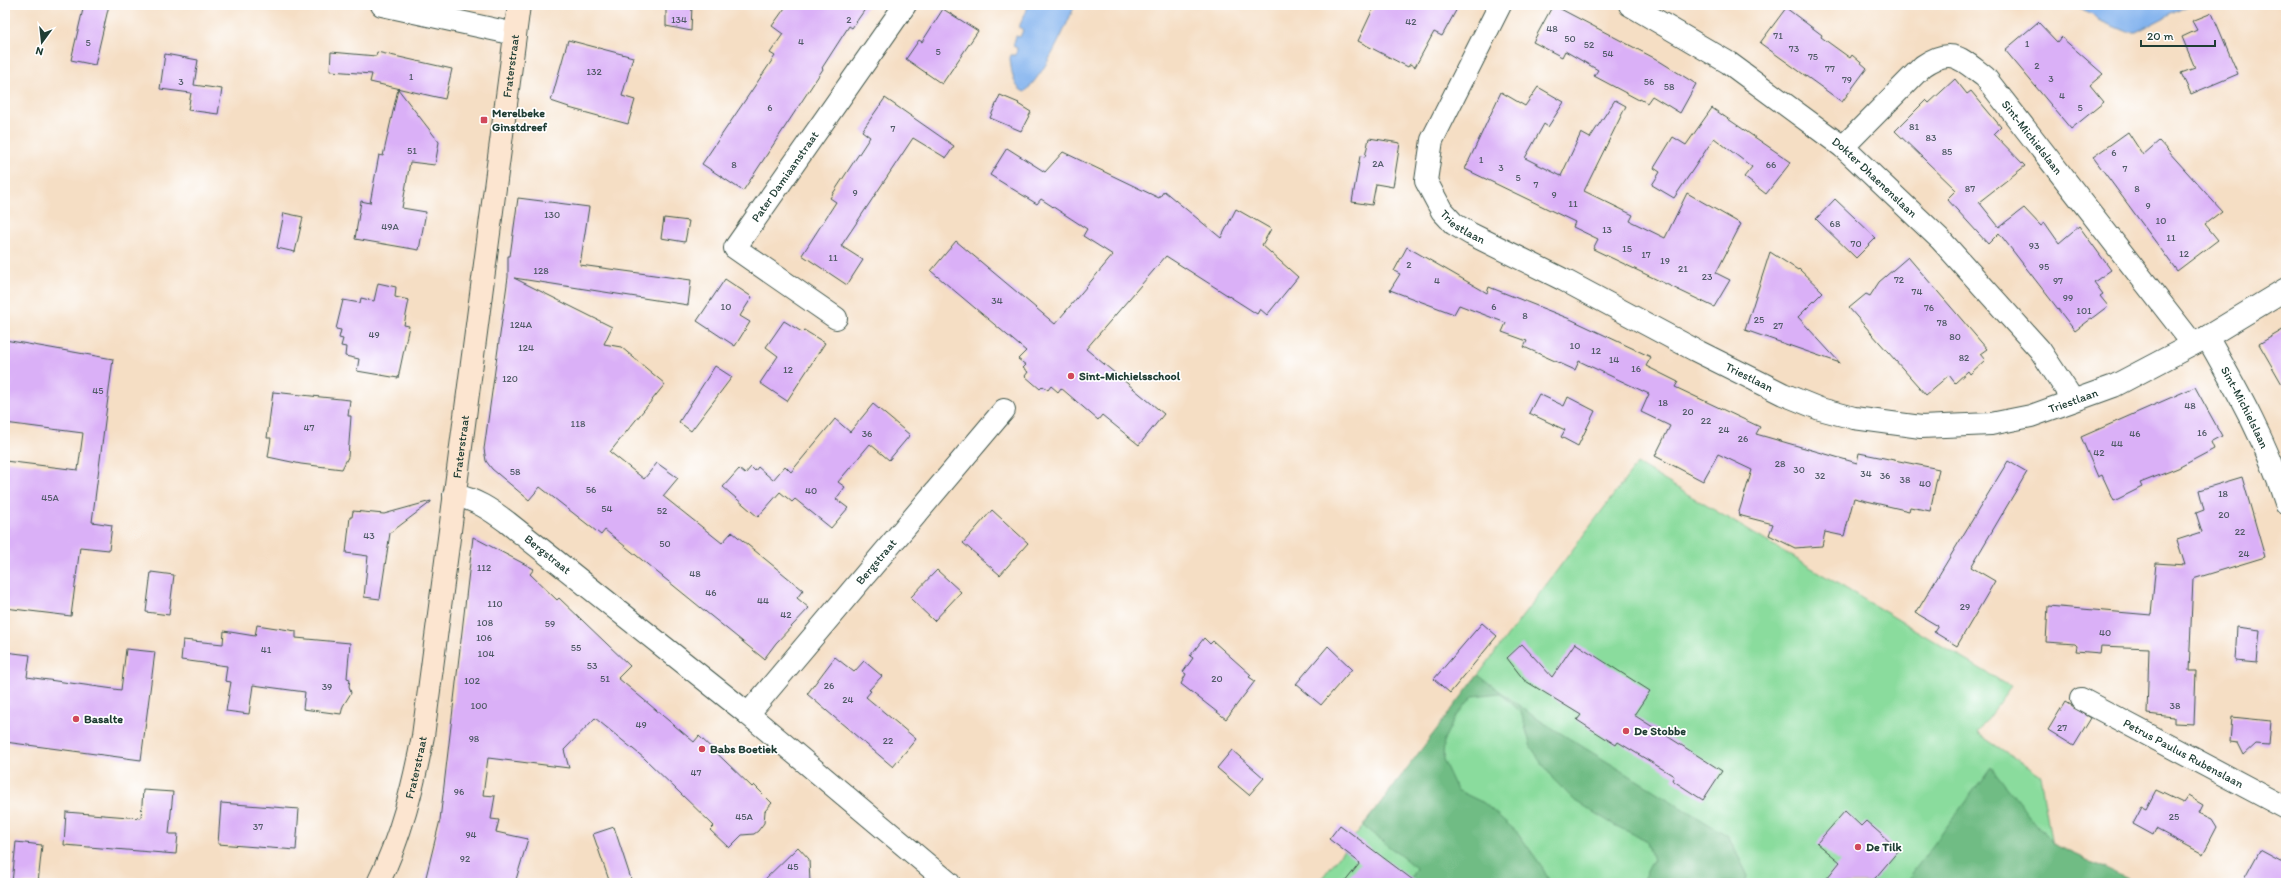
<svg xmlns="http://www.w3.org/2000/svg" width="2291" height="888" font-family="Itim,sans-serif">
  <style>
    .green { fill: #8adc9d; stroke: #548c68 }
    .forest { fill: #6fbc84; stroke: #477c5c }
    .water { fill: #83b3ee; stroke: #517891 }
    .building { fill: #dab0f7 }
    .lines { fill: none; stroke-linecap: round; stroke-linejoin: round }
    .street-casing { stroke: #3f554a; stroke-width: 24 }
    .secondary-casing { stroke: #3f554a; stroke-width: 24 }
    .street { stroke: #fff; stroke-width: 22 }
    .secondary { stroke: #fce5d0; stroke-width: 22 }
    .poi-dot { fill: #d1495b; stroke: #fff; stroke-width: 1.5 }
    .labels { text-anchor: middle; stroke-width: 3.5; stroke-linejoin: round; paint-order: stroke }
    .number-label { font-size: 10px; fill: #4e5a65 }
    .street-label { font-size: 12px; fill: #1f3d34; stroke: #fff }
    .poi-label { font-size: 12px; font-weight: bold; fill: #1f3d34; stroke: #fff; text-anchor: start }
  </style>
  <rect width="100%" height="100%" fill="#fff"/>
  <filter id="ink" filterUnits="userSpaceOnUse"><feTurbulence type="fractalNoise" baseFrequency=".025" numOctaves="2"/><feDisplacementMap in="SourceGraphic" scale="8" xChannelSelector="R" yChannelSelector="G"/><feConvolveMatrix kernelMatrix="1 2 1 2 8 2 1 2 1" color-interpolation-filters="sRGB"/></filter>
  <filter id="wash" filterUnits="userSpaceOnUse"><feTurbulence type="fractalNoise" baseFrequency=".012" numOctaves="4" result="noise"/><feDisplacementMap in="SourceGraphic" scale="16" xChannelSelector="R" yChannelSelector="G"/><feGaussianBlur stdDeviation="0.9" result="paint"/><feColorMatrix in="noise" values="0 0 0 0 0 0 0 0 0 0 0 0 0 0 0 0 0 1.4 0 .05"/><feComposite in="paint" operator="in"/></filter>
  <g filter="url(#wash)">
    <rect width="100%" height="100%" fill="#f5dec4"/>
    <polygon class="green" points="1637,464 2011,687 1977,733 2040,775 2058,883 1318,883 1415,759"/>
    <g class="forest">
      <polygon points="1478,675 1536,718 1728,836 1747,874 1746,883 1641,883 1653,860 1646,840 1616,826 1575,801 1553,779 1531,747 1521,712 1500,693 1473,696 1456,716 1444,739 1443,760 1457,790 1484,803 1518,833 1543,868 1551,883 1408,883 1416,868 1363,826"/>
      <polygon points="1991,767 2052,844 2137,883 1905,883"/>
    </g>
    <g class="water">
      <path d="M1029 5H1075C1062 35 1048 68 1025 92 1013 89 1011 68 1010 58L1011 55H1016L1017 48 1013 46 1016 36 1020 37 1023 30 1019 27Z"/>
      <polygon points="2074,5 2189,5 2136,32 2127,32 2098,20 2092,14"/>
    </g>
    <g id="blocks">
      <g class="building">
        <polygon points="84,5 109,5 95,65 71,60"/>
        <polygon points="666,5 692,5 691,31 666,26"/>
        <polygon points="787,5 868,5 852,28 849,26 822,68 823,69 743,191 702,164 775,56 770,53 783,34 772,26"/>
        <polygon points="1375,5 1459,5 1442,36 1434,32 1415,67 1410,64 1408,67 1358,41"/>
        <polygon points="1553,5 1656,59 1696,84 1680,113 1652,96 1647,103 1640,99 1639,100 1594,76 1598,70 1565,51 1562,57 1533,42"/>
        <polygon points="1786,8 1822,35 1821,37 1850,58 1852,55 1867,68 1842,102 1760,43"/>
        <polygon points="943,9 978,31 942,84 906,59 919,40 922,42"/>
        <polygon points="2212,13 2238,74 2191,94 2181,73 2195,68 2182,37 2197,30 2192,21"/>
        <polygon points="2038,22 2057,42 2061,37 2103,74 2090,85 2104,102 2071,129 2005,50"/>
        <polygon points="568,40 633,57 622,96 635,100 628,124 569,108 569,107 551,101"/>
        <polygon points="331,52 376,56 377,52 452,69 445,99 370,82 372,74 330,71"/>
        <polygon points="165,54 198,60 194,85 222,89 218,114 188,110 191,93 160,89"/>
        <polygon points="1955,79 1967,94 1971,91 2001,127 1994,134 2025,166 1979,202 1999,227 2024,208 2041,226 2045,223 2059,243 2079,226 2111,270 2094,282 2103,294 2100,296 2108,306 2075,331 1999,233 1988,244 1947,199 1956,190 1895,131 1926,100 1929,103"/>
        <polygon points="1538,87 1564,102 1548,127 1544,124 1525,158 1561,176 1581,133 1590,138 1615,100 1626,106 1584,191 1633,215 1630,221 1665,238 1687,193 1741,224 1716,273 1730,280 1714,307 1593,249 1598,239 1573,227 1575,222 1465,169 1501,92 1525,106"/>
        <polygon points="398,89 439,142 435,165 410,162 402,208 426,212 419,250 355,239 361,201 370,203 379,155 383,156"/>
        <polygon points="1000,95 1019,103 1018,104 1031,112 1021,131 990,118"/>
        <polygon points="885,98 954,146 946,158 913,138 841,246 863,260 847,285 802,255 836,202 830,198 870,137 862,131"/>
        <polygon points="1712,108 1791,162 1766,194 1744,177 1752,167 1714,138 1674,198 1652,185 1660,172 1654,168 1673,137 1686,145"/>
        <polygon points="2128,132 2143,155 2159,141 2222,211 2205,224 2218,240 2177,271 2093,157"/>
        <polygon points="1369,138 1400,143 1393,187 1376,184 1372,205 1352,202 1360,156 1365,157"/>
        <polygon points="1007,148 1045,172 1063,152 1159,198 1164,191 1221,238 1236,209 1271,229 1262,245 1298,277 1267,315 1260,309 1257,314 1166,256 1086,349 1164,414 1139,445 1102,415 1098,420 1061,388 1058,392 1051,386 1048,390 1043,386 1040,389 1025,376 1028,372 1023,368 1026,365 1018,359 1026,351 931,271 956,241 1055,324 1113,255 1083,236 1087,229 1041,199 1037,204 990,175"/>
        <polygon points="518,198 589,207 580,265 691,280 688,305 514,278 612,327 604,344 621,347 665,384 610,452 644,479 657,463 678,478 663,496 722,543 732,532 803,590 797,598 809,608 776,643 764,659 605,530 601,535 540,487 529,500 492,469 486,461 484,449 508,277 508,256 510,256"/>
        <polygon points="1835,199 1876,238 1856,258 1816,219"/>
        <polygon points="284,213 303,217 295,252 277,248"/>
        <polygon points="664,218 689,221 685,242 661,238"/>
        <polygon points="1407,247 1487,293 1489,287 1570,319 1651,357 1646,366 1678,382 1675,387 1760,427 1756,434 1857,463 1859,453 1939,469 1930,511 1910,507 1909,511 1854,498 1844,536 1825,532 1822,546 1795,548 1769,535 1773,524 1738,515 1752,470 1718,454 1703,481 1655,456 1670,426 1641,412 1649,394 1579,361 1575,370 1524,347 1527,341 1502,332 1506,323 1459,305 1454,314 1390,290 1400,274 1394,271"/>
        <polygon points="1770,252 1798,270 1799,269 1823,292 1798,317 1840,363 1745,330"/>
        <polygon points="1908,257 1987,349 1980,354 1985,360 1970,374 1968,371 1955,383 1949,375 1926,395 1849,308 1866,294 1870,296 1879,282"/>
        <polygon points="725,279 752,297 740,316 750,322 735,346 697,321"/>
        <polygon points="378,283 396,287 395,297 409,300 404,325 409,326 398,378 357,371 359,359 345,356 346,347 341,346 343,339 339,338 341,330 336,329 343,300 360,303 361,298 374,301"/>
        <polygon points="784,321 802,332 804,330 825,343 787,401 760,383 778,356 766,347"/>
        <polygon points="2286,328 2286,391 2259,344"/>
        <polygon points="5,340 113,359 92,522 112,525 109,550 80,547 71,616 5,608 5,461 78,470 83,433 5,423"/>
        <polygon points="715,366 732,377 691,431 679,422"/>
        <polygon points="2195,387 2222,436 2211,442 2214,449 2178,468 2140,483 2142,487 2114,501 2102,475 2098,477 2081,437"/>
        <polygon points="273,392 350,400 348,416 351,416 348,457 342,469 301,464 268,457 271,438 267,438"/>
        <polygon points="1539,394 1564,406 1568,397 1595,411 1578,446 1561,437 1565,430 1529,413"/>
        <polygon points="873,404 910,435 889,460 870,444 838,482 845,487 836,499 848,508 831,528 795,499 792,502 780,492 758,517 723,487 739,469 745,474 751,467 755,471 758,467 773,480 785,466 791,472 835,419 850,432"/>
        <polygon points="2008,461 2027,472 1971,567 1995,581 1957,646 1934,632 1938,626 1916,613"/>
        <polygon points="2242,477 2265,557 2193,579 2189,671 2196,671 2194,724 2174,723 2174,717 2147,714 2149,648 2101,646 2100,653 2076,651 2077,646 2075,644 2046,642 2048,606 2151,615 2156,563 2185,565 2177,540 2202,532 2196,513 2204,510 2199,490"/>
        <polygon points="431,501 431,502 390,533 380,599 364,597 368,556 346,553 350,517 352,517 353,511 384,514"/>
        <polygon points="992,510 1028,543 1000,575 963,543"/>
        <polygon points="473,537 534,569 530,574 557,600 559,598 630,666 618,678 694,742 699,736 752,787 754,785 772,803 765,811 764,823 758,831 754,834 742,835 729,848 710,830 714,826 644,758 595,718 564,750 569,768 488,758 483,795 495,796 491,819 499,820 496,832 528,839 515,883 435,883 425,881 440,820"/>
        <polygon points="937,570 961,592 934,621 910,598"/>
        <polygon points="151,572 174,575 169,615 146,612"/>
        <polygon points="1482,623 1497,636 1450,693 1434,679"/>
        <polygon points="257,625 296,631 296,638 350,643 347,678 350,679 349,686 351,693 343,706 341,714 303,709 305,692 253,685 249,714 226,711 231,682 225,681 227,666 181,660 183,640 223,644 224,631 255,636"/>
        <polygon points="2237,627 2260,630 2257,663 2235,661"/>
        <polygon points="1204,638 1210,644 1213,641 1251,675 1249,677 1255,681 1226,719 1181,684 1186,674 1183,672 1193,658 1190,656"/>
        <polygon points="1575,643 1650,691 1634,715 1722,771 1703,800 1672,780 1674,776 1618,742 1616,745 1577,720 1581,715 1524,680 1507,658 1522,644 1552,677"/>
        <polygon points="1328,646 1352,669 1321,705 1296,684"/>
        <polygon points="126,649 155,652 141,760 5,742 5,652 30,655 27,677 121,690"/>
        <polygon points="835,657 854,672 864,661 882,676 869,690 871,691 866,697 916,739 893,767 807,694"/>
        <polygon points="2065,702 2091,718 2074,746 2048,730"/>
        <polygon points="2232,717 2271,721 2269,745 2256,744 2244,755 2238,743 2230,742"/>
        <polygon points="1232,750 1264,778 1249,795 1217,768"/>
        <polygon points="143,790 173,792 169,834 178,834 176,854 64,845 66,812 141,818"/>
        <polygon points="2156,790 2183,803 2188,796 2203,805 2199,813 2212,819 2217,827 2203,854 2156,829 2153,835 2133,824 2142,807 2146,809"/>
        <polygon points="221,803 299,809 296,850 218,844"/>
        <polygon points="1845,811 1861,826 1866,821 1899,850 1871,883 1823,883 1840,862 1817,843"/>
        <polygon points="1340,825 1417,883 1344,883 1360,863 1329,839"/>
        <polygon points="614,827 631,879 620,883 610,883 593,834"/>
        <polygon points="16,842 42,845 38,883 12,883"/>
        <polygon points="798,847 809,859 810,883 761,883"/>
        <polygon points="2260,850 2286,864 2286,883 2242,883"/>
      </g>
    </g>
  </g>
  <g filter="url(#ink)">
    <use href="#blocks" fill-opacity="0" stroke="#3f554a" stroke-width="1"/>
    <g class="lines">
      <defs>
        <g id="street">
          <polyline points="382,5 515,34"/>
          <path id="s1" d="M1500 5 1432 140 1426 181 1442 211 1454 224 1471 234 1562 279 1695 350 1783 394 1820 409 1854 418 1921 427 1991 424 2031 416 2114 386 2207 337 2286 289"/>
          <path id="s2" d="M1630 5 1729 63 1843 147 1940 239 2040 350 2073 400"/>
          <path id="s3" d="M1843 147 1923 66C1952 46 1961 59 1985 77L2193 344"/>
          <path id="s4" d="M836 318 735 248 905 5"/>
          <path id="s5" d="M2207 337C2238 392 2267 443 2286 503"/>
          <path id="s6" d="M454 495C475 499 491 510 507 522L748 714 949 883"/>
          <path id="s7" d="M2081 699 2286 808"/>
          <path id="s8" d="M748 714 1004 410"/>
        </g>
        <g id="secondary">
          <path id="s9" d="M378 883C401 837 413 787 423 736L519 5"/>
        </g>
      </defs>
      <use href="#street" class="street-casing"/>
      <use href="#secondary" class="secondary-casing"/>
      <use href="#street" class="street"/>
      <use href="#secondary" class="secondary"/>
    </g>
  </g>
  <g class="poi-dot">
    <rect x="480" y="116" width="8" height="8" rx="2"/>
    <circle cx="1071" cy="376" r="4"/>
    <circle cx="76" cy="719" r="4"/>
    <circle cx="1626" cy="731" r="4"/>
    <circle cx="702" cy="749" r="4"/>
    <circle cx="1858" cy="847" r="4"/>
  </g>
  <g class="labels">
    <g class="number-label">
      <text x="679" y="23">134</text>
      <text x="849" y="23">2</text>
      <text x="1411" y="25">42</text>
      <text x="1552" y="32">48</text>
      <text x="1778" y="39">71</text>
      <text x="1570" y="42">50</text>
      <text x="801" y="45">4</text>
      <text x="88" y="46">5</text>
      <text x="2027" y="47">1</text>
      <text x="1589" y="48">52</text>
      <text x="1794" y="52">73</text>
      <text x="938" y="55">5</text>
      <text x="1608" y="57">54</text>
      <text x="1813" y="60">75</text>
      <text x="2037" y="69">2</text>
      <text x="1830" y="72">77</text>
      <text x="594" y="75">132</text>
      <text x="411" y="80">1</text>
      <text x="2051" y="82">3</text>
      <text x="1847" y="83">79</text>
      <text x="181" y="85">3</text>
      <text x="1649" y="85">56</text>
      <text x="1669" y="90">58</text>
      <text x="2062" y="99">4</text>
      <text x="770" y="111">6</text>
      <text x="2080" y="111">5</text>
      <text x="1914" y="130">81</text>
      <text x="893" y="132">7</text>
      <text x="1931" y="141">83</text>
      <text x="412" y="154">51</text>
      <text x="1947" y="155">85</text>
      <text x="2114" y="156">6</text>
      <text x="1481" y="163">1</text>
      <text x="1378" y="167">2A</text>
      <text x="734" y="168">8</text>
      <text x="1771" y="168">66</text>
      <text x="1501" y="171">3</text>
      <text x="2125" y="172">7</text>
      <text x="1518" y="181">5</text>
      <text x="1536" y="188">7</text>
      <text x="1970" y="192">87</text>
      <text x="2137" y="192">8</text>
      <text x="855" y="196">9</text>
      <text x="1554" y="198">9</text>
      <text x="1573" y="207">11</text>
      <text x="2148" y="209">9</text>
      <text x="552" y="218">130</text>
      <text x="2161" y="224">10</text>
      <text x="1835" y="227">68</text>
      <text x="390" y="230">49A</text>
      <text x="1607" y="233">13</text>
      <text x="2171" y="241">11</text>
      <text x="1856" y="247">70</text>
      <text x="2034" y="249">93</text>
      <text x="1627" y="252">15</text>
      <text x="2184" y="257">12</text>
      <text x="1646" y="258">17</text>
      <text x="833" y="261">11</text>
      <text x="1665" y="264">19</text>
      <text x="1409" y="268">2</text>
      <text x="2044" y="270">95</text>
      <text x="1683" y="272">21</text>
      <text x="541" y="274">128</text>
      <text x="1707" y="280">23</text>
      <text x="1899" y="283">72</text>
      <text x="1437" y="284">4</text>
      <text x="2058" y="284">97</text>
      <text x="1917" y="295">74</text>
      <text x="2068" y="301">99</text>
      <text x="997" y="304">34</text>
      <text x="726" y="310">10</text>
      <text x="1494" y="310">6</text>
      <text x="1929" y="311">76</text>
      <text x="2084" y="314">101</text>
      <text x="1525" y="319">8</text>
      <text x="1759" y="323">25</text>
      <text x="1942" y="326">78</text>
      <text x="521" y="328">124A</text>
      <text x="1778" y="329">27</text>
      <text x="374" y="338">49</text>
      <text x="1955" y="340">80</text>
      <text x="1575" y="349">10</text>
      <text x="526" y="351">124</text>
      <text x="1596" y="354">12</text>
      <text x="1964" y="361">82</text>
      <text x="1614" y="363">14</text>
      <text x="1636" y="372">16</text>
      <text x="788" y="373">12</text>
      <text x="510" y="382">120</text>
      <text x="98" y="394">45</text>
      <text x="1663" y="406">18</text>
      <text x="2190" y="409">48</text>
      <text x="1688" y="415">20</text>
      <text x="1706" y="424">22</text>
      <text x="578" y="427">118</text>
      <text x="309" y="431">47</text>
      <text x="1724" y="433">24</text>
      <text x="2202" y="436">16</text>
      <text x="867" y="437">36</text>
      <text x="2135" y="437">46</text>
      <text x="1743" y="442">26</text>
      <text x="2117" y="447">44</text>
      <text x="2099" y="456">42</text>
      <text x="1780" y="467">28</text>
      <text x="1799" y="473">30</text>
      <text x="515" y="475">58</text>
      <text x="1866" y="477">34</text>
      <text x="1820" y="479">32</text>
      <text x="1885" y="479">36</text>
      <text x="1905" y="483">38</text>
      <text x="1925" y="487">40</text>
      <text x="591" y="493">56</text>
      <text x="811" y="494">40</text>
      <text x="2223" y="497">18</text>
      <text x="50" y="501">45A</text>
      <text x="607" y="512">54</text>
      <text x="662" y="514">52</text>
      <text x="2224" y="518">20</text>
      <text x="2240" y="535">22</text>
      <text x="369" y="539">43</text>
      <text x="665" y="547">50</text>
      <text x="2244" y="557">24</text>
      <text x="484" y="571">112</text>
      <text x="695" y="577">48</text>
      <text x="711" y="596">46</text>
      <text x="763" y="604">44</text>
      <text x="495" y="607">110</text>
      <text x="1965" y="610">29</text>
      <text x="786" y="618">42</text>
      <text x="485" y="626">108</text>
      <text x="550" y="627">59</text>
      <text x="2105" y="636">40</text>
      <text x="484" y="641">106</text>
      <text x="576" y="651">55</text>
      <text x="266" y="653">41</text>
      <text x="486" y="657">104</text>
      <text x="592" y="669">53</text>
      <text x="605" y="682">51</text>
      <text x="1217" y="682">20</text>
      <text x="472" y="684">102</text>
      <text x="829" y="689">26</text>
      <text x="327" y="690">39</text>
      <text x="848" y="703">24</text>
      <text x="479" y="709">100</text>
      <text x="2175" y="709">38</text>
      <text x="641" y="728">49</text>
      <text x="2062" y="731">27</text>
      <text x="474" y="742">98</text>
      <text x="888" y="744">22</text>
      <text x="696" y="776">47</text>
      <text x="459" y="795">96</text>
      <text x="744" y="820">45A</text>
      <text x="2174" y="820">25</text>
      <text x="258" y="830">37</text>
      <text x="471" y="838">94</text>
      <text x="465" y="862">92</text>
      <text x="793" y="870">45</text>
    </g>
    <g class="street-label">
      <text dy="4" stroke="none"><textPath href="#s9" startOffset="830">Fraterstraat</textPath></text>
      <text dy="4" stroke="none"><textPath href="#s3" startOffset="261">Sint-Michielslaan</textPath></text>
      <text dy="4" stroke="none"><textPath href="#s4" startOffset="210">Pater Damiaanstraat</textPath></text>
      <text dy="4" stroke="none"><textPath href="#s2" startOffset="300">Dokter Dhaenenslaan</textPath></text>
      <text dy="4" stroke="none"><textPath href="#s1" startOffset="253">Triestlaan</textPath></text>
      <text dy="4" stroke="none"><textPath href="#s1" startOffset="577">Triestlaan</textPath></text>
      <text dy="4" stroke="none"><textPath href="#s1" startOffset="913">Triestlaan</textPath></text>
      <text dy="4" stroke="none"><textPath href="#s5" startOffset="80">Sint-Michielslaan</textPath></text>
      <text dy="4" stroke="none"><textPath href="#s9" startOffset="446">Fraterstraat</textPath></text>
      <text dy="4" stroke="none"><textPath href="#s6" startOffset="112">Bergstraat</textPath></text>
      <text dy="4" stroke="none"><textPath href="#s8" startOffset="199">Bergstraat</textPath></text>
      <text dy="4" stroke="none"><textPath href="#s7" startOffset="116">Petrus Paulus Rubenslaan</textPath></text>
      <text dy="4" stroke="none"><textPath href="#s9" startOffset="122">Fraterstraat</textPath></text>
    </g>
    <g class="poi-label">
      <text x="492" y="117">Merelbeke<tspan x="492" dy="14">Ginstdreef</tspan></text>
      <text x="1079" y="380">Sint-Michielsschool</text>
      <text x="84" y="723">Basalte</text>
      <text x="1634" y="735">De Stobbe</text>
      <text x="710" y="753">Babs Boetiek</text>
      <text x="1866" y="851">De Tilk</text>
    </g>
  </g>
  <rect width="2291" height="888" fill="none" stroke="#fff" stroke-width="20"/>
  <g transform="translate(42 42) rotate(195)" stroke="#ffffff" stroke-width="3" paint-order="stroke">
  <path d="M0-3L7 15L0 10L-7 15Z" fill="#1f3d34"/>
  <text y="-6" font-size="11" font-weight="bold" text-anchor="middle" fill="#1f3d34">N</text>
  </g>
  <path d="M2141 40v6h74v-6" fill="none" stroke="#1f3d34" stroke-width="2"/>
  <text x="2147" y="40" font-size="12" fill="#1f3d34" stroke="#ffffff" stroke-width="3" paint-order="stroke">20 m</text>
</svg>
